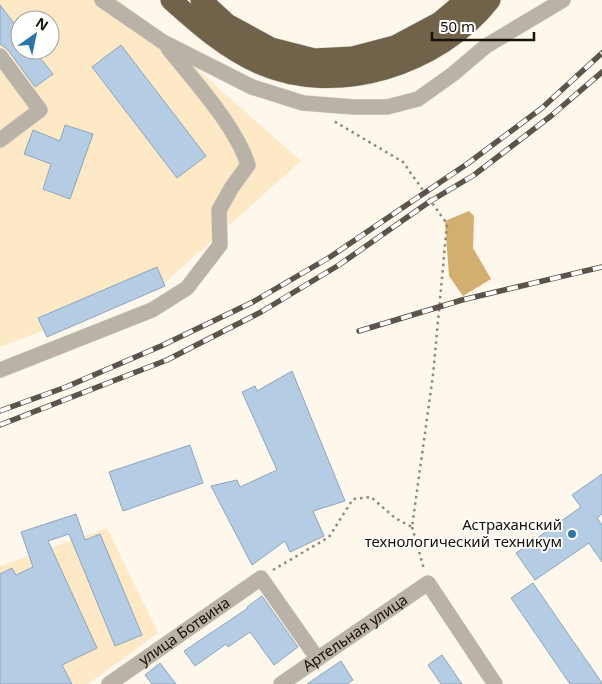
<svg xmlns="http://www.w3.org/2000/svg" width="602" height="684" font-family="'Noto Sans',sans-serif">
  <style>
    .built { fill: #fde9c5; fill-rule: evenodd }
    .forest { fill: #d2af6e }
    .building { fill: #b4cde4; stroke: #8da5bb }
    .lines { fill: none; stroke-linecap: round; stroke-linejoin: round }
    .minor-casing { stroke: #d9d2c7; stroke-width: 16 }
    .highway-casing { stroke: #d9d2c7; stroke-width: 22 }
    .path { stroke: #8f887e; stroke-width: 2.5; stroke-dasharray: 2.5 4; stroke-linecap: butt }
    .minor { stroke: #b9b2a6; stroke-width: 15 }
    .highway { stroke: #71634a; stroke-width: 21 }
    .rail-casing { stroke: #5b544a; stroke-width: 5.5 }
    .rail { stroke: #fff; stroke-width: 4; stroke-dasharray: 11; stroke-linecap: butt }
    .poi-dot { fill: #2f74a9; stroke: #fff; stroke-width: 2 }
    .labels { text-anchor: middle; stroke-width: 4; stroke-linejoin: round; paint-order: stroke }
    .poi-label { font-size: 15px; fill: #171107; stroke: #fff; text-anchor: end }
    .street-label { font-size: 15px; fill: #171107; stroke: #fff }
  </style>
  <rect width="100%" height="100%" fill="#fef7ec"/>
  <g class="built">
    <path d="M0 0H119L301 161 162 285 0 347ZM20 20H50V50H20Z"/>
    <polygon points="107,528 158,633 88,684 0,684 0,566"/>
  </g>
  <polygon class="forest" points="469,211 474,216 473,248 491,279 463,296 449,276 445,221"/>
  <g class="building">
    <polygon points="0,5 20,31 20,50 34,50 53,74 35,87 8,50 0,44"/>
    <polygon points="121,45 206,156 177,178 92,67"/>
    <polygon points="65,125 93,134 70,199 43,189 51,164 24,154 33,130 60,141"/>
    <polygon points="157,267 165,286 47,337 38,318"/>
    <polygon points="292,371 345,501 313,511 324,536 290,552 285,541 252,565 211,486 237,480 240,487 277,470 242,392 255,386 257,391"/>
    <polygon points="190,445 203,483 123,511 109,472"/>
    <polygon points="602,474 602,514 597,518 602,525 602,562 589,543 535,580 516,553 581,507 572,495"/>
    <polygon points="76,514 85,540 100,534 142,635 115,646 69,534 48,541 97,648 62,665 72,684 0,684 0,574 12,568 16,575 33,567 21,532"/>
    <polygon points="533,583 602,683 602,684 570,684 511,598"/>
    <polygon points="262,596 298,647 274,665 250,632 228,647 226,644 195,666 184,651 248,608 247,607"/>
    <polygon points="442,655 462,684 441,684 428,665"/>
    <polygon points="341,661 353,680 347,684 307,684"/>
    <polygon points="160,663 176,684 152,684 145,675"/>
  </g>
  <g class="lines">
    <defs>
      <g id="minor">
        <polyline points="102,0 163,42 252,87 303,103 354,107 387,107 418,99 453,74 486,46 563,0"/>
        <polyline points="0,56 40,110 0,140"/>
        <path d="M0 370 152 310 187 288 220 245 219 210 232 187 248 165C236 126 194 81 168 48"/>
        <path id="s1" d="M109 684 261 578 317 658"/>
        <path id="s2" d="M281 684 428 583 495 684"/>
      </g>
      <g id="highway">
        <path d="M171 0C199 25 226 49 260 64 337 98 439 65 490 0"/>
        <polyline points="201,0 227,24 271,48 314,59 353,57 395,46 440,22 466,0"/>
      </g>
    </defs>
    <use href="#minor" class="minor-casing"/>
    <use href="#highway" class="highway-casing"/>
    <g class="path">
      <polyline points="412,527 424,569"/>
      <polyline points="273,570 329,537 353,499 371,497 395,518 412,527 433,375 447,224 403,162 332,120"/>
    </g>
    <use href="#minor" class="minor"/>
    <use href="#highway" class="highway"/>
    <defs>
      <g id="rail">
        <polyline points="359,331 462,300 602,267"/>
        <polyline points="0,411 66,387 161,346 253,302 330,257 467,164 542,108 602,53"/>
        <polyline points="0,425 167,360 261,312 339,265 429,202 474,175 551,116 602,72"/>
      </g>
    </defs>
    <use href="#rail" class="rail-casing"/>
    <use href="#rail" class="rail"/>
  </g>
  <circle class="poi-dot" cx="572" cy="534" r="5"/>
  <g class="labels">
    <g class="poi-label">
      <text x="562" y="530">Астраханский<tspan x="562" dy="17">технологический техникум</tspan></text>
    </g>
    <g class="street-label">
      <text dy="5" stroke="none"><textPath href="#s1" startOffset="92">улица Ботвина</textPath></text>
      <text dy="5" stroke="none"><textPath href="#s2" startOffset="90">Артельная улица</textPath></text>
    </g>
  </g>
  <g transform="translate(35 35) rotate(33)"><circle r="24" fill="#ffffff" stroke="#a2a09c"/>
  <path d="M0-4L9 19L0 12L-9 19Z" fill="#2f74a9"/>
  <text y="-8" font-size="14" font-weight="bold" text-anchor="middle" fill="#171107">N</text>
  </g>
  <path d="M432 32v8h102v-8" fill="none" stroke="#171107" stroke-width="2.5"/>
  <text x="440" y="32" font-size="15" fill="#171107" stroke="#ffffff" stroke-width="4" paint-order="stroke">50 m</text>
</svg>
